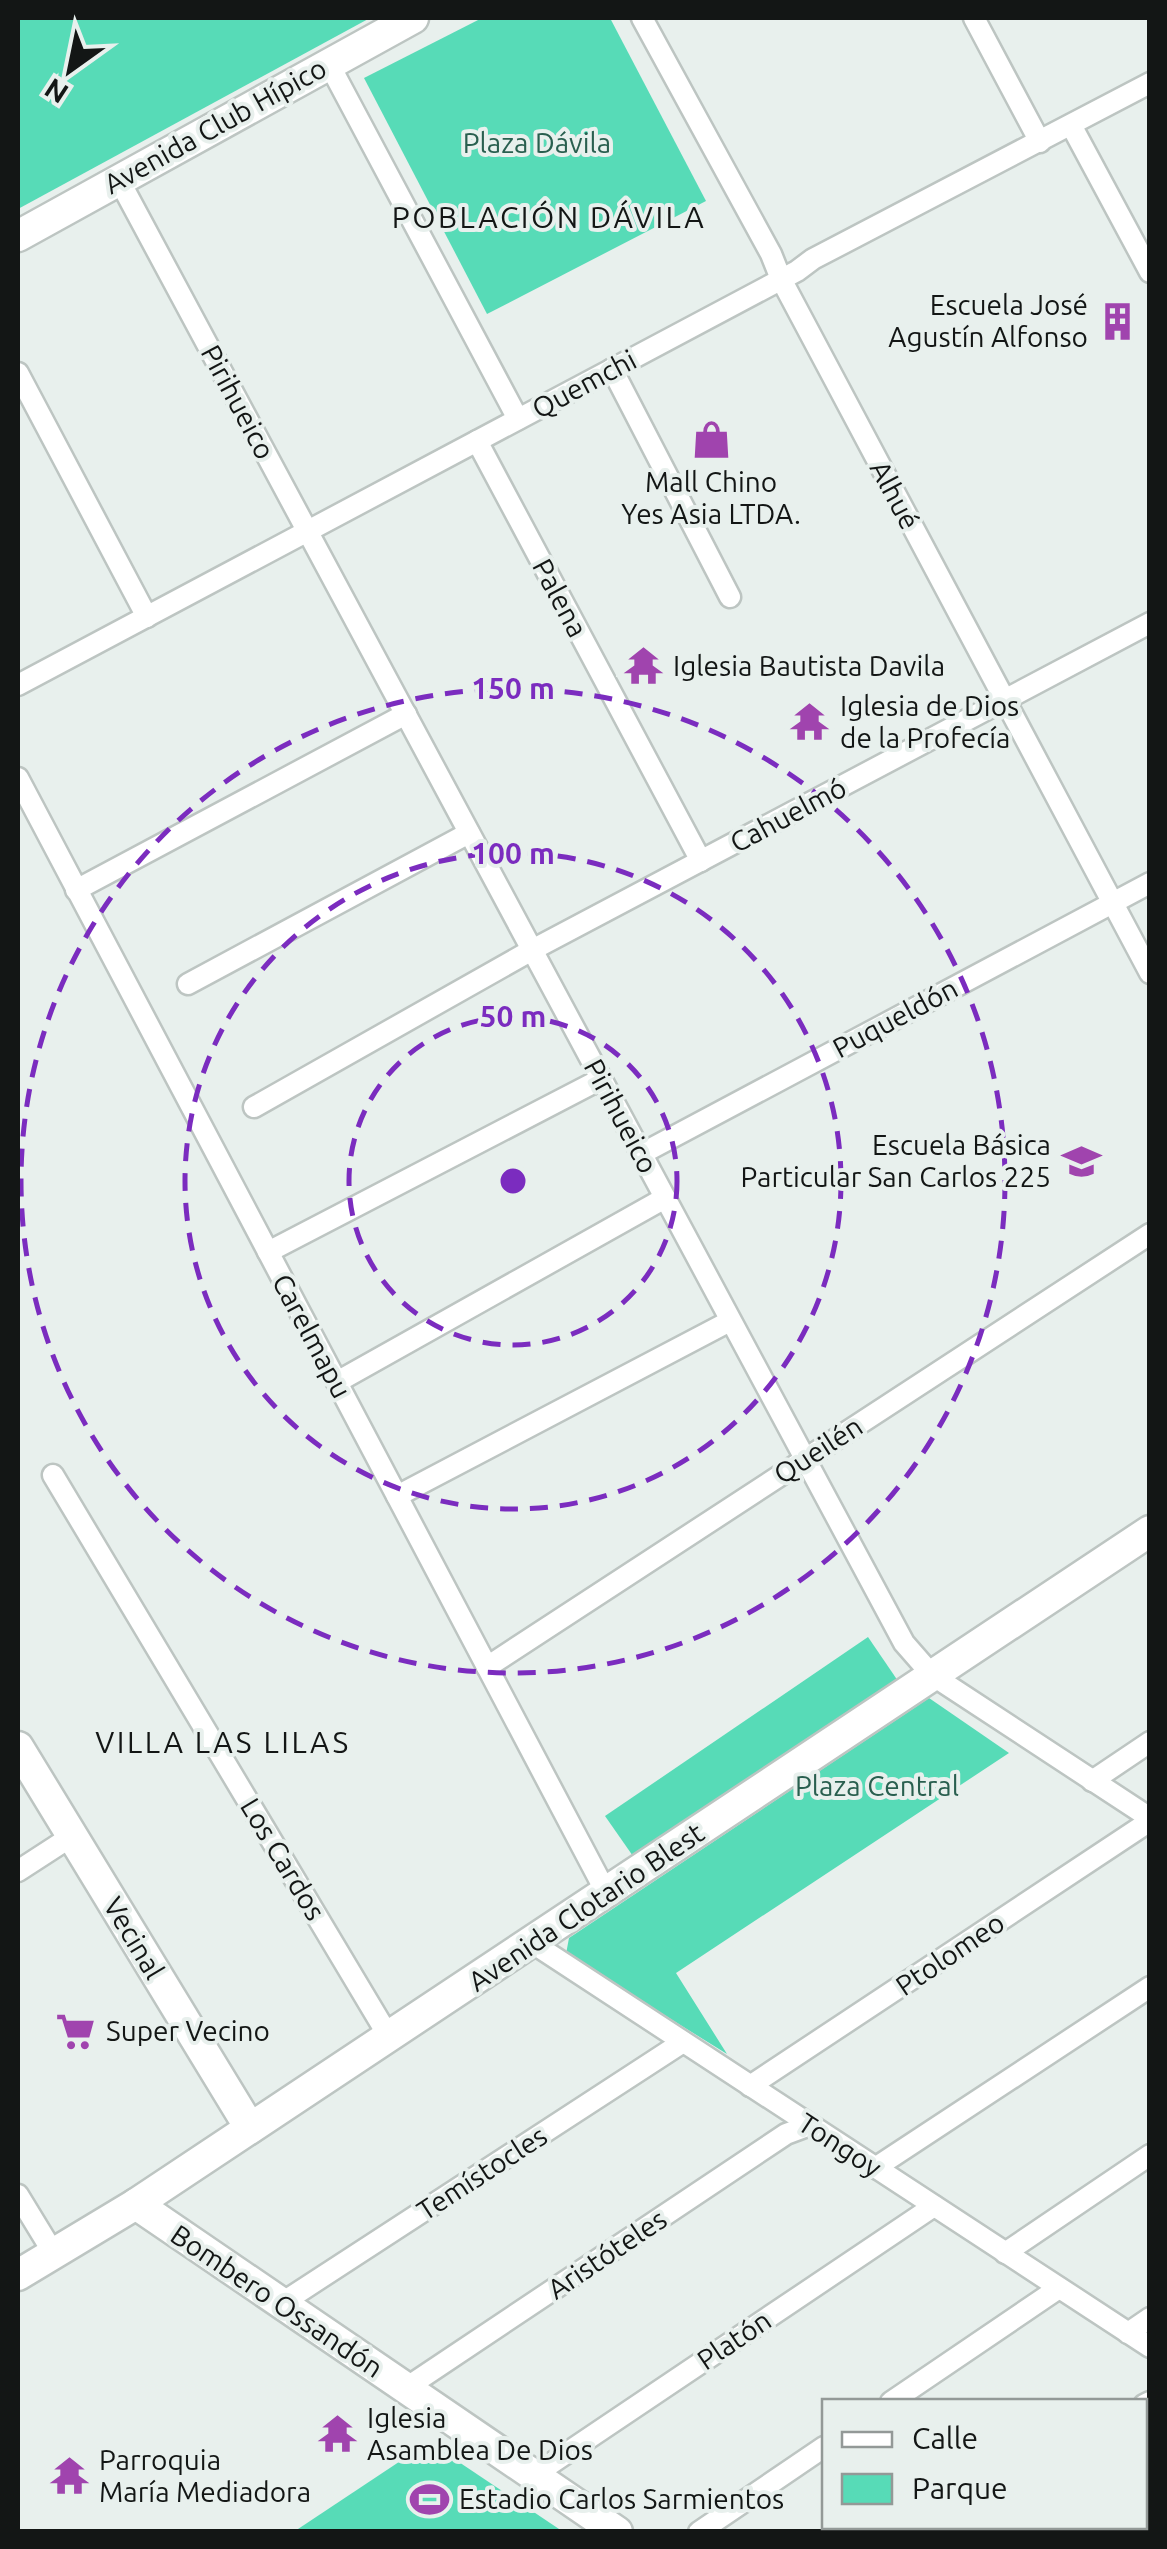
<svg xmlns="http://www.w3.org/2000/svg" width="1167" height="2549" font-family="Ubuntu,sans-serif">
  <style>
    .green { fill: #57dbb7 }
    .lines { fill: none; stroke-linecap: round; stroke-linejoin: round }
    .street-casing { stroke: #bdc5c2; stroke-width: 25 }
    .secondary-casing { stroke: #bdc5c2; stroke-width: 35 }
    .street { stroke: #fff; stroke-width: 20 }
    .secondary { stroke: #fff; stroke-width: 30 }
    .ring { fill: none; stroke: #7b2cbf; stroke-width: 5; stroke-dasharray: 18 12 }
    .labels { text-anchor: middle; stroke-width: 8; stroke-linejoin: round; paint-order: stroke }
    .street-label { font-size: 28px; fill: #131615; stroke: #e8f0ed }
    .park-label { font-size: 28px; fill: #295f4f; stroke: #e8f0ed }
    .poi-label { font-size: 28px; fill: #131615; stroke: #e8f0ed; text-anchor: start }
    .neighbourhood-label { font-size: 30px; letter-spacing: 2.5px; fill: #131615; stroke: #e8f0ed }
    .centre { fill: #7b2cbf; stroke: #e8f0ed; stroke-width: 5 }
    .ring-label { font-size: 30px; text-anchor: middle; font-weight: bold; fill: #7b2cbf; stroke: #e8f0ed; stroke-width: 8; stroke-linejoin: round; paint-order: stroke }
  </style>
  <rect width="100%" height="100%" fill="#e8f0ed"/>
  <g class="green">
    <polygon points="18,18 370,18 18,209"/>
    <polygon points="482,18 610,18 706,201 487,314 364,78"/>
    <polygon points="868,1637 898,1681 635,1859 605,1816"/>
    <polygon points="929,1698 1009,1753 676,1973 727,2054 566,1954 569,1938"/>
    <polygon points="429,2442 562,2531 295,2531"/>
  </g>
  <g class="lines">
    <defs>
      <g id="street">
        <polyline points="642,18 771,254 781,279 1150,973"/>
        <polyline points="974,18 1040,142"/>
        <polyline points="329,64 518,419"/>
        <polyline points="1071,125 1150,272"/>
        <polyline points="119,180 904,1643 932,1675 1150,1818"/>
        <polyline points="612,369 730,597"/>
        <polyline points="18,373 147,617"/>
        <polyline points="477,441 701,861"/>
        <polyline points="18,685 797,271 813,259 1150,83"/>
        <polyline points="18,778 607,1894"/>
        <polyline points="76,890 406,714"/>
        <polyline points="188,984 469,833"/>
        <polyline points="254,1107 532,950 1150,623"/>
        <polyline points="641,1154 1150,883"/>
        <polyline points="268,1252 601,1079"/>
        <polyline points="337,1382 665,1198"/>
        <polyline points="53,1475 389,2037"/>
        <polyline points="397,1496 730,1321"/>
        <polyline points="487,1667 1150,1234"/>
        <polyline points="1092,1781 1150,1742"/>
        <polyline points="18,1871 72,1836"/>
        <polyline points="531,1942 1150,2347"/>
        <polyline points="750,2086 1150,1821"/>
        <polyline points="875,2168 1150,1987"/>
        <polyline points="18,2195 54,2254"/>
        <polyline points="1005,2253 1150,2155"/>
        <polyline points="282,2303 683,2042"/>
        <polyline points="1128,2333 1150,2318"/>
        <polyline points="406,2388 786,2134 810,2125"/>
        <polyline points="891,2402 1059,2288"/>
        <polyline points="1144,2405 1150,2402"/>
        <polyline points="534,2475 934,2206"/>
        <polyline points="699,2532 824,2447"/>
        <polyline points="954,2532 962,2526"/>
      </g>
      <g id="secondary">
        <polyline points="18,236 413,18"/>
        <polyline points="18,1747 250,2128"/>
        <polyline points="136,2204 617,2532"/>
        <polyline points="18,2275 136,2204 1150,1531"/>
      </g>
    </defs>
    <use href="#street" class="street-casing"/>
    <use href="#secondary" class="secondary-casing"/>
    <use href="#street" class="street"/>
    <use href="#secondary" class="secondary"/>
  </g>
  <g class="ring">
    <circle cx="513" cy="1181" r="164"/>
    <circle cx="513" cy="1181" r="328"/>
    <circle cx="513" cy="1181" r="492"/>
  </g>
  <defs>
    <symbol id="building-bare" viewBox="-9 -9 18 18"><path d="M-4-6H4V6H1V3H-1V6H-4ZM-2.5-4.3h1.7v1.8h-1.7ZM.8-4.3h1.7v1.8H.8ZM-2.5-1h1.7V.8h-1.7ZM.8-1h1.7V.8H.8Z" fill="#a044ae" stroke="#e8f0ed" stroke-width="2.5" paint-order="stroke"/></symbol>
    <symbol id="shop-bare" viewBox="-9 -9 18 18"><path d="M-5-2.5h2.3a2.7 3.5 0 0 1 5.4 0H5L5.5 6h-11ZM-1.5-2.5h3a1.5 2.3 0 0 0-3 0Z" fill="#a044ae" stroke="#e8f0ed" stroke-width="2.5" paint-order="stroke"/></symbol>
    <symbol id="temple-bare" viewBox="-9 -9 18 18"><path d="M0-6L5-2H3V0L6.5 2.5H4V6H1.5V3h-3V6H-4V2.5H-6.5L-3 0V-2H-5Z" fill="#a044ae" stroke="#e8f0ed" stroke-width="2.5" paint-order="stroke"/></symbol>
    <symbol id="school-bare" viewBox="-9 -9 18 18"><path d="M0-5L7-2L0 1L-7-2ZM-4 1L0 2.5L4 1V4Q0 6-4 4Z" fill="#a044ae" stroke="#e8f0ed" stroke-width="2.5" paint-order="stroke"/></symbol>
    <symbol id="supermarket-bare" viewBox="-9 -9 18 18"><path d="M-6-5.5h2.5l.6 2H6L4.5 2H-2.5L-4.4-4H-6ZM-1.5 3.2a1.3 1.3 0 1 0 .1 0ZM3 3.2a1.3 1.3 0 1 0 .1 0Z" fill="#a044ae" stroke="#e8f0ed" stroke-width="2.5" paint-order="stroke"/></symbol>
    <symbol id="stadium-bare" viewBox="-9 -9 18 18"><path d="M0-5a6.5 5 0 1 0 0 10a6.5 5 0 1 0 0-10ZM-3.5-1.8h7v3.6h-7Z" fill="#a044ae" stroke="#e8f0ed" stroke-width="2.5" paint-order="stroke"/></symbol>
  </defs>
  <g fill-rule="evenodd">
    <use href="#building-bare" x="1090" y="294" width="55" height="55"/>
    <use href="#shop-bare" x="684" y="412" width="55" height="55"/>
    <use href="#temple-bare" x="616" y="638" width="55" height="55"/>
    <use href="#temple-bare" x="782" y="694" width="55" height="55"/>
    <use href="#school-bare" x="1054" y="1134" width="55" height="55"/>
    <use href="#supermarket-bare" x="48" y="2004" width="55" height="55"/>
    <use href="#temple-bare" x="310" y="2406" width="55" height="55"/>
    <use href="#temple-bare" x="42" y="2448" width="55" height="55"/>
    <use href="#stadium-bare" x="402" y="2472" width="55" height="55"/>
  </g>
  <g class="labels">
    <g class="street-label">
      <text transform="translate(215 126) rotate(-29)" y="10">Avenida Club Hípico</text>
      <text transform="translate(584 384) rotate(-28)" y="10">Quemchi</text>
      <text transform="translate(238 402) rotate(62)" y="10">Pirihueico</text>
      <text transform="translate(895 495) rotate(62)" y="10">Alhué</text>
      <text transform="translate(560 598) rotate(62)" y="10">Palena</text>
      <text transform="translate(788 815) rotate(-28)" y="10">Cahuelmó</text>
      <text transform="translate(895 1018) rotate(-28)" y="10">Puqueldón</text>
      <text transform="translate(621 1116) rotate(62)" y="10">Pirihueico</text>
      <text transform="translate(312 1336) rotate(62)" y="10">Carelmapu</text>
      <text transform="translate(818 1450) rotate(-33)" y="10">Queilén</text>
      <text transform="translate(283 1859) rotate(59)" y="10">Los Cardos</text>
      <text transform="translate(586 1907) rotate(-34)" y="10">Avenida Clotario Blest</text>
      <text transform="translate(134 1938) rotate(59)" y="10">Vecinal</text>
      <text transform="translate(950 1954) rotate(-34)" y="10">Ptolomeo</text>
      <text transform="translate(840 2145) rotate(33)" y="10">Tongoy</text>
      <text transform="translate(482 2173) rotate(-33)" y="10">Temístocles</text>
      <text transform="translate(607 2254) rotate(-34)" y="10">Aristóteles</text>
      <text transform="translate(277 2301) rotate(34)" y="10">Bombero Ossandón</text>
      <text transform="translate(734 2340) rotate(-34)" y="10">Platón</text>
    </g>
    <g class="park-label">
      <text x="537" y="153">Plaza Dávila</text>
      <text x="877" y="1796">Plaza Central</text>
    </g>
    <g class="poi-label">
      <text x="1088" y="315" text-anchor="end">Escuela José<tspan x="1088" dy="32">Agustín Alfonso</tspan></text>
      <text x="711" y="492" text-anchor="middle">Mall Chino<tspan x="711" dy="32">Yes Asia LTDA.</tspan></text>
      <text x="673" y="676">Iglesia Bautista Davila</text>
      <text x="840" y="716">Iglesia de Dios<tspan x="840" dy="32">de la Profecía</tspan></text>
      <text x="1051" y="1155" text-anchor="end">Escuela Básica<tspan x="1051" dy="32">Particular San Carlos 225</tspan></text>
      <text x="106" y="2041">Super Vecino</text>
      <text x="367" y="2428">Iglesia<tspan x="367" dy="32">Asamblea De Dios</tspan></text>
      <text x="99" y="2470">Parroquia<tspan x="99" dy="32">María Mediadora</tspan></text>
      <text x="459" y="2509">Estadio Carlos Sarmientos</text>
    </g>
    <g class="neighbourhood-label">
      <text x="549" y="228">POBLACIÓN DÁVILA</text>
      <text x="223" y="1753">VILLA LAS LILAS</text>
    </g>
  </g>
  <circle cx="513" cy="1181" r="15" class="centre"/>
  <g class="ring-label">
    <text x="513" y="699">150 m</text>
    <text x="513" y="864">100 m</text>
    <text x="513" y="1027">50 m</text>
  </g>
  <rect width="1167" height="2549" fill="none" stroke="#131615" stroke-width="40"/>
  <rect x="822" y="2399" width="325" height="130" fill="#e8f0ed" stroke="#939997" stroke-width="2.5"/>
  <rect x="842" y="2432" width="50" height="15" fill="#ffffff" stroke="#939997" stroke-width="2.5"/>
  <text x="912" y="2449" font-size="30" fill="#131615">Calle</text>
  <rect x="842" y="2474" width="50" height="30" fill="#57dbb7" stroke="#939997" stroke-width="2.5"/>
  <text x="912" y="2499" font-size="30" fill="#131615">Parque</text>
  <g transform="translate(70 70) rotate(213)" stroke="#e8f0ed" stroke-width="8" paint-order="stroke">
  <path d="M0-8L18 38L0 25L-18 38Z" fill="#131615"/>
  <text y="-15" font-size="28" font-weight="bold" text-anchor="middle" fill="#131615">N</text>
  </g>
</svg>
